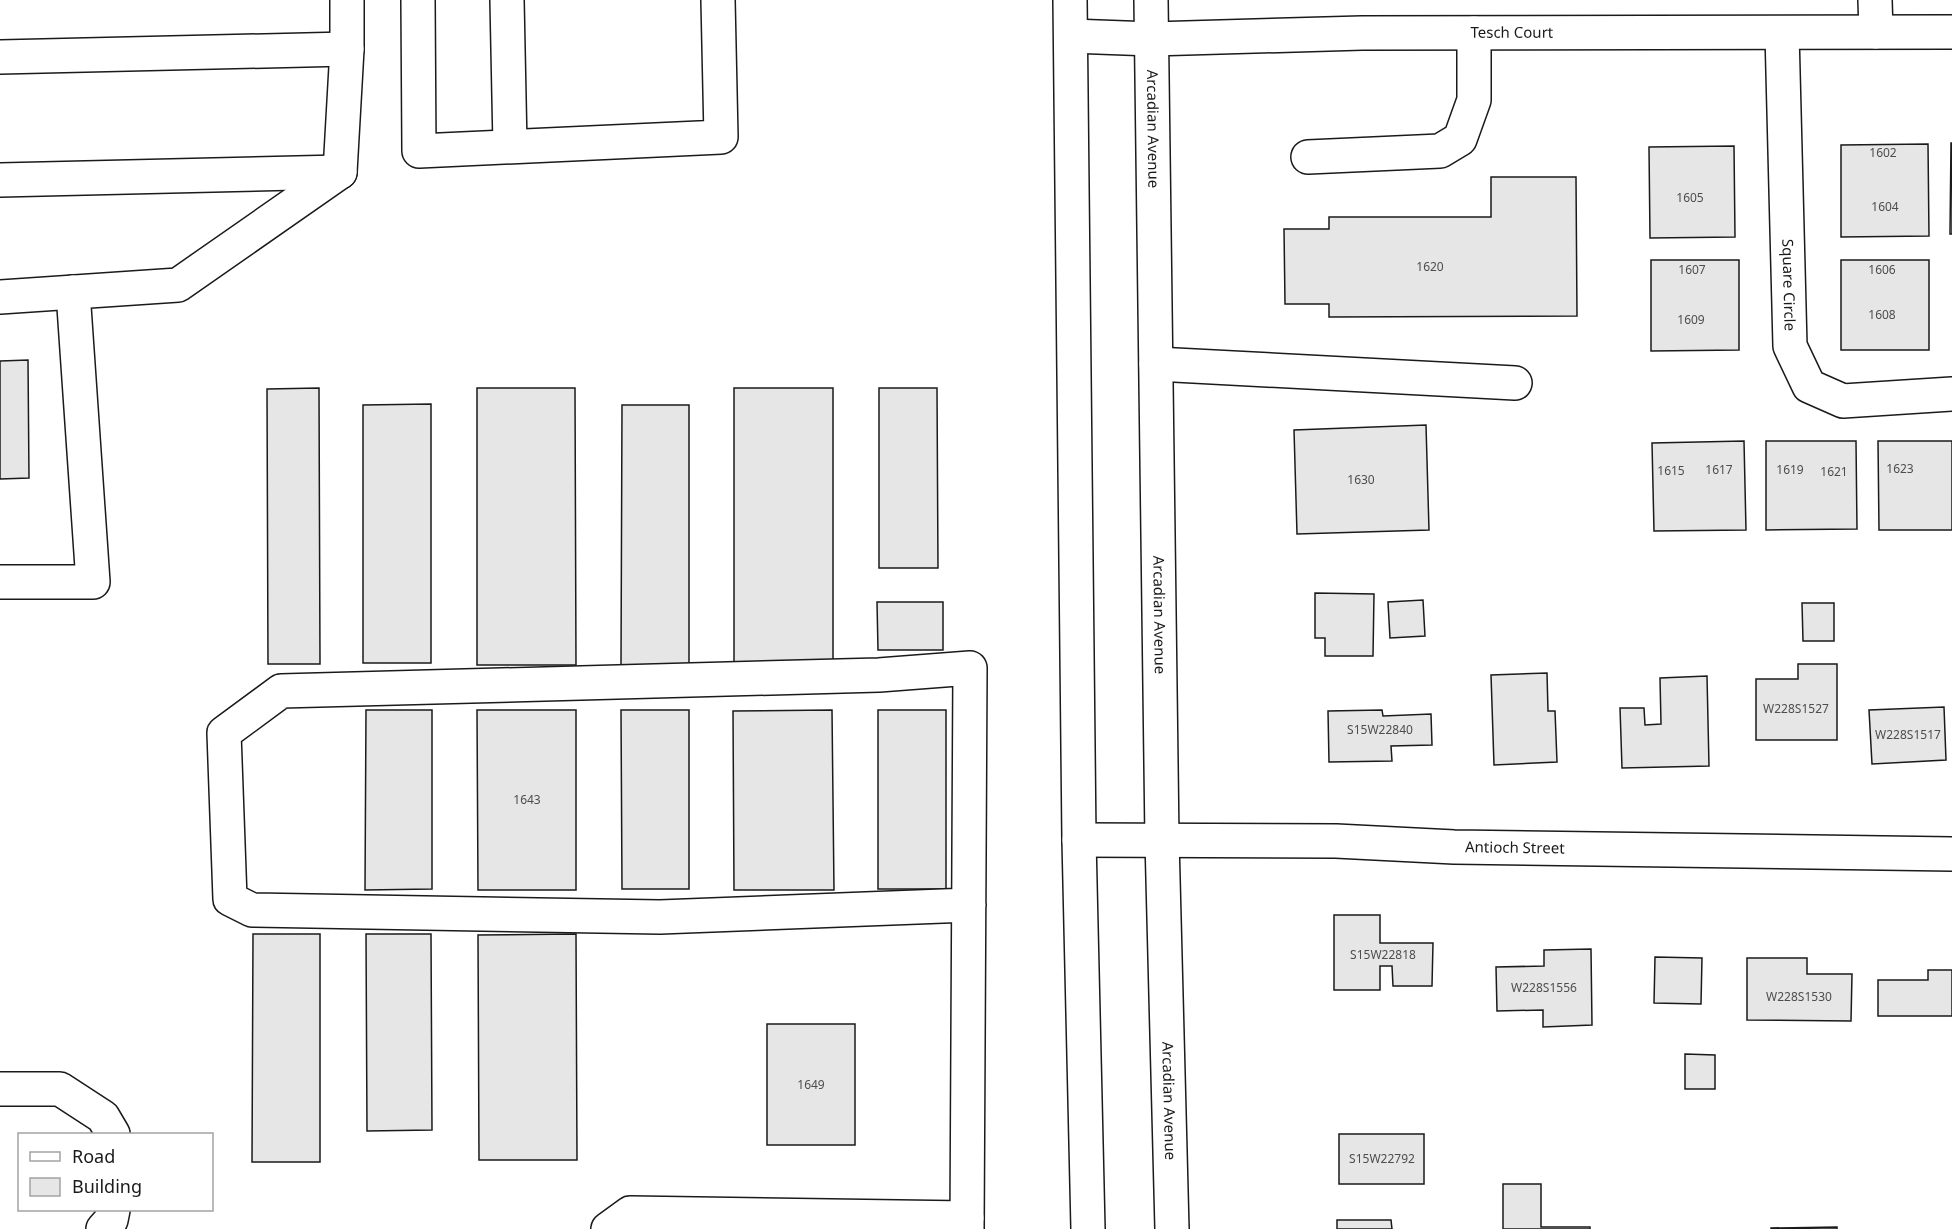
<svg xmlns="http://www.w3.org/2000/svg" width="1952" height="1229" font-family="'Noto Sans',sans-serif">
  <style>
    .building { fill: #e6e6e6; stroke: #1a1a1a; stroke-width: 1.5 }
    .lines { fill: none; stroke-linecap: round; stroke-linejoin: round }
    .minor-casing { stroke: #1a1a1a; stroke-width: 36 }
    .major-casing { stroke: #1a1a1a; stroke-width: 36 }
    .minor { stroke: #fff; stroke-width: 33 }
    .major { stroke: #fff; stroke-width: 33 }
    .labels { text-anchor: middle; stroke-width: 4.5; stroke-linejoin: round; paint-order: stroke }
    .number-label { font-size: 12px; fill: #4d4d4d }
    .street-label { font-size: 15px; fill: #1a1a1a; stroke: #fff }
  </style>
  <rect width="100%" height="100%" fill="#fff"/>
  <g class="building">
    <polygon points="1951,143 1952,143 1952,234 1950,234"/>
    <polygon points="1928,144 1929,236 1841,237 1841,145"/>
    <polygon points="1734,146 1735,237 1650,238 1649,147"/>
    <polygon points="1491,177 1576,177 1577,316 1329,317 1329,304 1285,304 1284,229 1329,229 1329,217 1491,217"/>
    <polygon points="1651,260 1739,260 1739,350 1651,351"/>
    <rect x="1841" y="260" width="88" height="90"/>
    <polygon points="28,360 29,478 0,479 0,361"/>
    <polygon points="319,388 320,664 268,664 267,389"/>
    <polygon points="477,388 575,388 576,665 477,665"/>
    <rect x="734" y="388" width="99" height="278"/>
    <polygon points="879,388 937,388 938,568 879,568"/>
    <polygon points="431,404 431,663 363,663 363,405"/>
    <polygon points="622,405 689,405 689,665 621,665"/>
    <polygon points="1426,425 1429,530 1297,534 1294,430"/>
    <polygon points="1744,441 1746,530 1654,531 1652,443"/>
    <polygon points="1766,441 1856,441 1857,529 1766,530"/>
    <polygon points="1878,441 1952,441 1952,530 1879,530"/>
    <polygon points="1315,593 1374,594 1373,656 1325,656 1325,638 1315,638"/>
    <polygon points="1423,600 1425,636 1390,638 1388,602"/>
    <polygon points="877,602 943,602 943,650 878,650"/>
    <polygon points="1802,603 1834,603 1834,641 1803,641"/>
    <polygon points="1798,664 1837,664 1837,740 1756,740 1756,679 1798,679"/>
    <polygon points="1547,673 1548,711 1555,711 1557,762 1494,765 1491,675"/>
    <polygon points="1707,676 1709,766 1622,768 1620,708 1644,708 1645,725 1661,724 1660,678"/>
    <polygon points="1944,707 1946,760 1872,764 1869,710"/>
    <polygon points="366,710 432,710 432,889 365,890"/>
    <polygon points="477,710 576,710 576,890 478,890"/>
    <polygon points="621,710 689,710 689,889 622,889"/>
    <polygon points="832,710 834,890 734,890 733,711"/>
    <rect x="878" y="710" width="68" height="179"/>
    <polygon points="1382,710 1383,716 1431,714 1432,745 1391,746 1392,761 1329,762 1328,711"/>
    <polygon points="1334,915 1380,915 1380,943 1433,943 1432,986 1393,986 1392,966 1380,966 1380,990 1334,990"/>
    <polygon points="253,934 320,934 320,1162 252,1162"/>
    <polygon points="366,934 431,934 432,1130 367,1131"/>
    <polygon points="576,934 577,1160 479,1160 478,935"/>
    <polygon points="1591,949 1592,1025 1543,1027 1543,1010 1497,1011 1496,967 1544,966 1544,950"/>
    <polygon points="1655,957 1702,958 1701,1004 1654,1003"/>
    <polygon points="1747,958 1807,958 1807,974 1852,974 1851,1021 1747,1020"/>
    <polygon points="1928,970 1952,970 1952,1016 1878,1016 1878,980 1928,980"/>
    <rect x="767" y="1024" width="88" height="121"/>
    <polygon points="1685,1054 1715,1055 1715,1089 1685,1089"/>
    <rect x="1339" y="1134" width="85" height="50"/>
    <polygon points="1503,1184 1541,1184 1541,1227 1590,1227 1590,1229 1503,1229"/>
    <polygon points="1337,1220 1391,1220 1392,1229 1337,1229"/>
    <polygon points="1837,1227 1837,1229 1771,1229 1771,1228"/>
  </g>
  <g class="lines">
    <defs>
      <g id="minor">
        <polyline points="418,0 419,151 721,137 718,0"/>
        <polyline points="507,0 510,146"/>
        <polyline points="1875,0 1876,32"/>
        <path id="s1" d="M1782 33 1790 346 1809 386 1843 401 1952 394"/>
        <path id="s2" d="M1071 36 1152 39 1362 33 1952 32"/>
        <polyline points="0,57 347,49"/>
        <polyline points="1308,157 1440,151 1460,139 1474,100 1474,33"/>
        <polyline points="0,180 340,172"/>
        <polyline points="0,297 178,285 340,172 347,49 347,0"/>
        <polyline points="1156,364 1515,383"/>
        <polyline points="0,582 93,582 73,292"/>
        <path id="s3" d="M1079 840 1336 841 1454 847 1952 854"/>
        <polyline points="0,1089 60,1089 103,1117 113,1134"/>
        <polyline points="103,1229 111,1220 113,1210"/>
        <polyline points="608,1229 630,1213 967,1218"/>
        <polyline points="967,1229 970,668 879,675 281,691 224,733 230,899 252,910 660,917 969,905"/>
      </g>
      <g id="major">
        <polyline points="1070,0 1079,840 1088,1229"/>
        <path id="s4" d="M1151 0 1162 840 1172 1229"/>
      </g>
    </defs>
    <use href="#minor" class="minor-casing"/>
    <use href="#major" class="major-casing"/>
    <use href="#minor" class="minor"/>
    <use href="#major" class="major"/>
  </g>
  <g class="labels">
    <g class="number-label">
      <text x="1883" y="157">1602</text>
      <text x="1690" y="202">1605</text>
      <text x="1885" y="211">1604</text>
      <text x="1430" y="271">1620</text>
      <text x="1692" y="274">1607</text>
      <text x="1882" y="274">1606</text>
      <text x="1882" y="319">1608</text>
      <text x="1691" y="324">1609</text>
      <text x="1900" y="473">1623</text>
      <text x="1719" y="474">1617</text>
      <text x="1790" y="474">1619</text>
      <text x="1671" y="475">1615</text>
      <text x="1834" y="476">1621</text>
      <text x="1361" y="484">1630</text>
      <text x="1796" y="713">W228S1527</text>
      <text x="1380" y="734">S15W22840</text>
      <text x="1908" y="739">W228S1517</text>
      <text x="527" y="804">1643</text>
      <text x="1383" y="959">S15W22818</text>
      <text x="1544" y="992">W228S1556</text>
      <text x="1799" y="1001">W228S1530</text>
      <text x="811" y="1089">1649</text>
      <text x="1382" y="1163">S15W22792</text>
    </g>
    <g class="street-label">
      <text dy="5" stroke="none"><textPath href="#s2" startOffset="441">Tesch Court</textPath></text>
      <text dy="5" stroke="none"><textPath href="#s4" startOffset="129">Arcadian Avenue</textPath></text>
      <text dy="5" stroke="none"><textPath href="#s1" startOffset="252">Square Circle</textPath></text>
      <text dy="5" stroke="none"><textPath href="#s4" startOffset="615">Arcadian Avenue</textPath></text>
      <text dy="5" stroke="none"><textPath href="#s3" startOffset="436">Antioch Street</textPath></text>
      <text dy="5" stroke="none"><textPath href="#s4" startOffset="1101">Arcadian Avenue</textPath></text>
    </g>
  </g>
  <rect x="18" y="1133" width="195" height="78" fill="#ffffff" stroke="#a3a3a3" stroke-width="1.5"/>
  <rect x="30" y="1152" width="30" height="9" fill="#ffffff" stroke="#a3a3a3" stroke-width="1.5"/>
  <text x="72" y="1163" font-size="18" fill="#1a1a1a">Road</text>
  <rect x="30" y="1178" width="30" height="18" fill="#e6e6e6" stroke="#a3a3a3" stroke-width="1.5"/>
  <text x="72" y="1193" font-size="18" fill="#1a1a1a">Building</text>
</svg>
